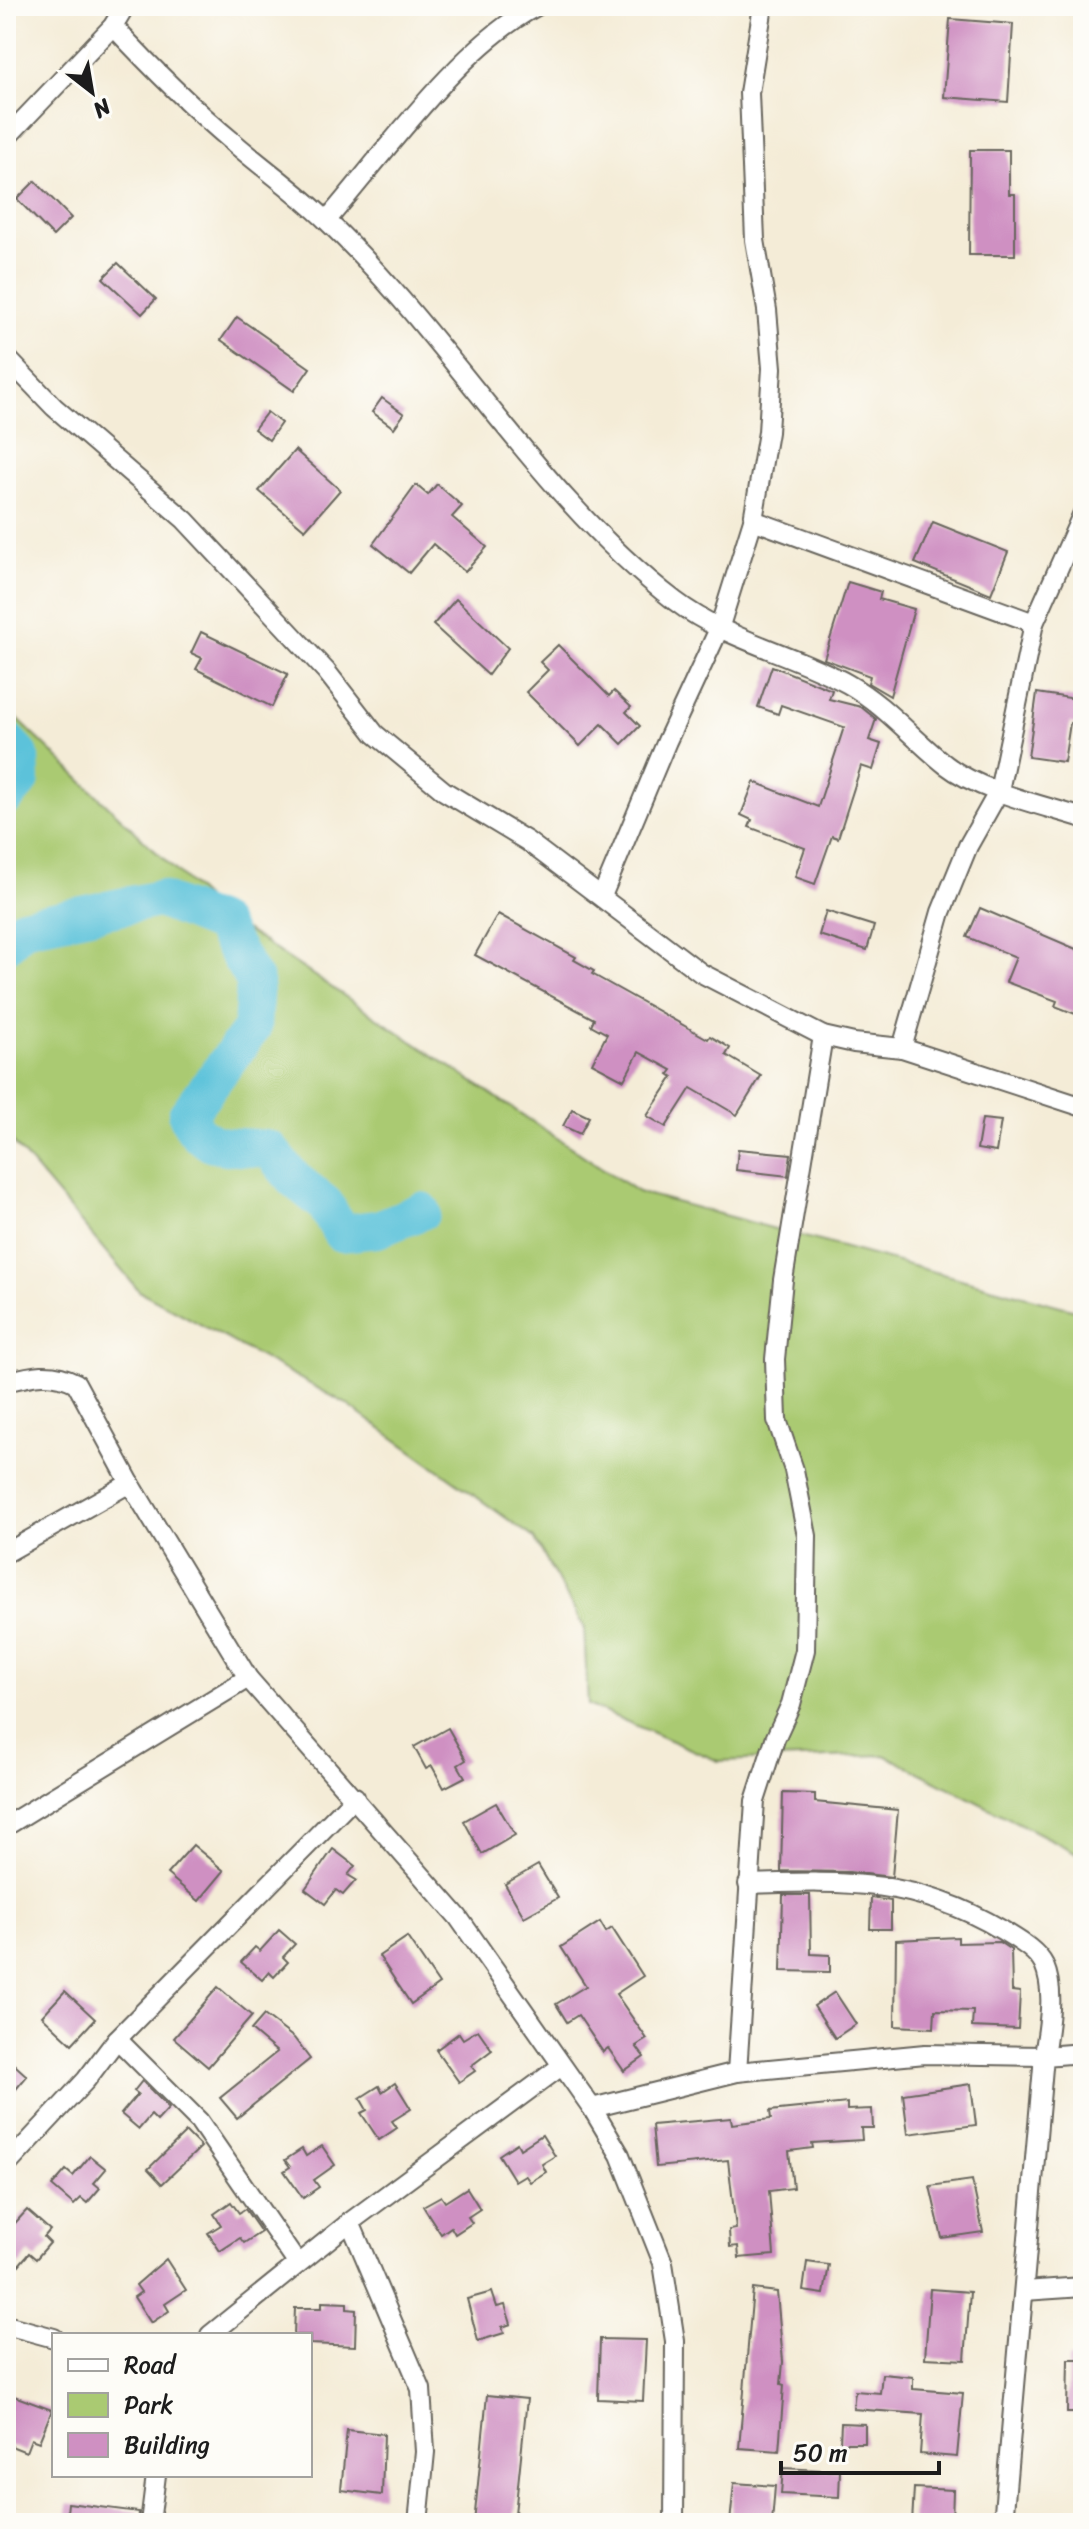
<svg xmlns="http://www.w3.org/2000/svg" width="1089" height="2529" font-family="Sriracha,sans-serif">
  <style>
    .green { fill: #aaca72; stroke: #637347; stroke-width: 2 }
    .lines { fill: none; stroke-linecap: round; stroke-linejoin: round }
    .river { stroke: #5cc2da; stroke-width: 38 }
    .building { fill: #cf90c2 }
    .minor-casing { stroke: #68655d; stroke-width: 22 }
    .minor { stroke: #fff; stroke-width: 18 }
  </style>
  <rect width="100%" height="100%" fill="#fdfcf7"/>
  <filter id="ink" filterUnits="userSpaceOnUse"><feTurbulence type="fractalNoise" baseFrequency=".0125" numOctaves="2"/><feDisplacementMap in="SourceGraphic" scale="16" xChannelSelector="R" yChannelSelector="G"/><feConvolveMatrix kernelMatrix="1 2 1 2 8 2 1 2 1" color-interpolation-filters="sRGB"/></filter>
  <filter id="wash" filterUnits="userSpaceOnUse"><feTurbulence type="fractalNoise" baseFrequency=".006" numOctaves="4" result="noise"/><feDisplacementMap in="SourceGraphic" scale="32" xChannelSelector="R" yChannelSelector="G"/><feGaussianBlur stdDeviation="1.8" result="paint"/><feColorMatrix in="noise" values="0 0 0 0 0 0 0 0 0 0 0 0 0 0 0 0 0 1.4 0 .05"/><feComposite in="paint" operator="in"/></filter>
  <g filter="url(#wash)">
    <rect width="100%" height="100%" fill="#f4ecd7"/>
    <polygon class="green" points="6,708 220,913 638,1192 1083,1312 1083,1856 885,1755 718,1761 588,1705 584,1627 534,1538 345,1403 139,1291 6,1134"/>
    <g class="lines">
      <g class="river">
        <polyline points="6,740 20,755 21,780 6,797"/>
        <path d="M6 944 23 927 159 899 220 924 255 982 252 1028 187 1115C204 1156 233 1143 270 1150L294 1179 325 1204 341 1233 378 1229 422 1211"/>
      </g>
    </g>
    <g id="blocks">
      <g class="building">
        <polygon points="950,19 1013,24 1008,102 944,97"/>
        <polygon points="970,150 1009,150 1009,194 1015,194 1015,255 969,255"/>
        <polygon points="35,181 71,218 53,236 17,199"/>
        <polygon points="118,263 156,299 142,314 103,278"/>
        <polygon points="237,317 310,368 294,391 221,340"/>
        <polygon points="382,398 404,414 394,428 372,412"/>
        <polygon points="267,412 281,423 269,440 254,429"/>
        <polygon points="295,450 340,490 305,530 259,491"/>
        <polygon points="437,484 462,506 452,517 487,547 465,572 433,544 409,573 373,544 416,485 428,495"/>
        <polygon points="933,522 1008,552 991,594 915,563"/>
        <polygon points="848,582 881,592 879,599 914,609 890,696 868,683 870,676 824,659"/>
        <polygon points="456,599 508,648 488,675 433,625"/>
        <polygon points="201,632 288,674 272,707 196,669 202,658 191,653"/>
        <polygon points="558,645 609,696 614,691 631,707 626,712 640,726 622,744 602,724 580,746 526,692 548,670 540,662"/>
        <polygon points="772,666 832,690 829,699 861,707 876,719 869,740 881,744 873,770 861,766 838,838 832,836 815,884 795,877 805,848 749,827 752,820 741,815 754,782 818,807 844,727 781,705 778,714 758,707"/>
        <polygon points="1037,693 1083,700 1083,726 1070,723 1064,762 1028,757"/>
        <polygon points="980,908 1083,952 1083,1017 1055,1006 1057,1001 1006,982 1016,957 967,937"/>
        <polygon points="826,911 874,926 867,950 819,935"/>
        <polygon points="498,914 576,957 574,960 594,971 592,974 708,1039 710,1036 730,1048 726,1055 761,1076 737,1115 691,1088 666,1127 647,1116 673,1077 669,1074 672,1070 639,1052 624,1080 592,1063 607,1034 591,1025 594,1019 475,955"/>
        <polygon points="572,1109 589,1117 580,1134 563,1126"/>
        <polygon points="982,1119 1001,1121 996,1152 977,1149"/>
        <polygon points="738,1149 791,1154 788,1176 736,1170"/>
        <polygon points="448,1728 466,1760 458,1765 465,1777 444,1788 432,1766 426,1769 414,1747"/>
        <polygon points="783,1793 815,1794 815,1802 898,1810 892,1877 849,1872 781,1871"/>
        <polygon points="496,1803 515,1835 482,1854 464,1821"/>
        <polygon points="193,1845 224,1871 199,1901 167,1874"/>
        <polygon points="333,1849 355,1866 348,1875 356,1880 343,1895 336,1890 325,1904 305,1889"/>
        <polygon points="538,1865 558,1898 524,1917 505,1884"/>
        <polygon points="783,1895 810,1895 811,1954 830,1955 830,1972 781,1971"/>
        <polygon points="871,1898 891,1901 891,1929 870,1929"/>
        <polygon points="600,1922 606,1932 612,1928 643,1976 616,1994 647,2039 636,2046 644,2057 624,2071 608,2048 603,2052 578,2015 567,2022 556,2004 586,1986 561,1947"/>
        <polygon points="279,1930 295,1944 283,1957 288,1962 274,1977 269,1972 262,1980 241,1962 255,1947 260,1951"/>
        <polygon points="407,1937 439,1984 411,2004 379,1956"/>
        <polygon points="958,1937 958,1943 999,1942 1011,1950 1012,1991 1020,1992 1018,2029 972,2027 973,2011 935,2010 934,2028 895,2026 896,1940"/>
        <polygon points="218,1987 252,2016 208,2067 174,2038"/>
        <polygon points="65,1991 95,2019 72,2044 42,2016"/>
        <polygon points="835,1992 856,2024 835,2038 814,2006"/>
        <polygon points="264,2015 294,2038 310,2059 237,2118 220,2098 277,2052 251,2030"/>
        <polygon points="478,2030 492,2050 471,2066 475,2071 459,2082 436,2050 459,2033 463,2039"/>
        <polygon points="6,2057 27,2076 6,2101"/>
        <polygon points="142,2081 169,2108 157,2121 151,2115 139,2129 121,2114 138,2094 134,2091"/>
        <polygon points="395,2083 411,2109 392,2121 397,2128 379,2140 361,2113 367,2110 360,2098 379,2086 382,2092"/>
        <polygon points="971,2084 976,2125 908,2134 903,2094"/>
        <polygon points="847,2103 847,2110 872,2109 873,2128 861,2128 862,2140 812,2143 813,2148 789,2151 793,2188 769,2191 774,2255 739,2258 738,2246 730,2247 729,2230 736,2229 728,2160 656,2167 652,2125 731,2118 732,2124 771,2119 770,2111"/>
        <polygon points="186,2132 201,2147 162,2184 148,2169"/>
        <polygon points="542,2135 555,2156 542,2164 546,2172 530,2182 525,2175 515,2181 499,2155 517,2143 520,2149"/>
        <polygon points="322,2146 335,2165 314,2180 319,2187 303,2198 284,2171 290,2167 285,2160 302,2149 306,2156"/>
        <polygon points="90,2156 106,2169 94,2183 100,2188 87,2203 81,2198 74,2205 52,2186 66,2170 73,2176"/>
        <polygon points="972,2180 983,2232 942,2238 930,2186"/>
        <polygon points="467,2188 480,2209 468,2217 472,2223 455,2234 451,2227 441,2234 423,2206 441,2196 445,2202"/>
        <polygon points="231,2202 239,2213 245,2209 261,2232 244,2243 240,2238 220,2251 208,2233 221,2225 214,2214"/>
        <polygon points="27,2210 50,2230 44,2237 50,2243 36,2259 29,2253 19,2265 6,2254 6,2233"/>
        <polygon points="166,2259 186,2290 165,2304 169,2311 151,2323 134,2297 141,2292 136,2285"/>
        <polygon points="807,2262 829,2265 824,2294 803,2291"/>
        <polygon points="753,2289 777,2292 783,2362 781,2384 784,2385 779,2451 739,2448"/>
        <polygon points="930,2289 970,2292 965,2360 925,2358"/>
        <polygon points="492,2292 497,2307 505,2305 511,2324 502,2327 504,2333 478,2341 467,2299"/>
        <polygon points="322,2302 347,2303 347,2309 356,2310 355,2346 310,2344 310,2335 294,2335 295,2308 322,2308"/>
        <polygon points="600,2339 646,2340 643,2401 598,2399"/>
        <polygon points="1068,2359 1083,2359 1083,2413 1067,2413"/>
        <polygon points="882,2374 913,2377 913,2389 963,2393 957,2457 920,2454 923,2414 853,2409 855,2391 880,2393"/>
        <polygon points="6,2393 52,2410 39,2442 31,2439 26,2452 6,2444"/>
        <polygon points="487,2395 527,2399 514,2523 474,2523"/>
        <polygon points="841,2423 865,2424 865,2443 840,2443"/>
        <polygon points="347,2430 384,2434 382,2495 341,2490"/>
        <polygon points="783,2468 840,2471 839,2497 781,2494"/>
        <polygon points="734,2483 775,2486 772,2523 730,2523"/>
        <polygon points="914,2488 953,2490 952,2523 912,2523"/>
        <polygon points="68,2503 139,2512 138,2523 66,2523"/>
      </g>
    </g>
  </g>
  <g filter="url(#ink)">
    <use href="#blocks" fill-opacity="0" stroke="#68655d" stroke-width="2"/>
    <g class="lines">
      <defs>
        <g id="minor">
          <path d="M113 26C151 67 190 106 233 142 263 168 297 192 326 220 451 338 538 496 675 601 726 640 792 653 848 684 885 705 913 739 946 765 981 792 1042 805 1083 818"/>
          <polyline points="6,138 113,26 125,6"/>
          <path d="M327 220C384 154 461 45 537 6"/>
          <polyline points="6,357 54,407 185,520 326,671 375,734 444,791 527,841 701,973 823,1036 854,1043 902,1048 1083,1107"/>
          <polyline points="753,520 1034,623"/>
          <polyline points="602,896 667,741 719,629 753,520 768,432 772,368 767,310 755,240 749,93 763,6"/>
          <polyline points="902,1048 941,912 968,846 999,791 1034,623 1083,513"/>
          <path d="M6 1382C32 1375 52 1370 76 1383L130 1483 248 1678 458 1917 592 2108 620 2155 663 2263 675 2341 674 2523"/>
          <polyline points="6,1553 130,1483"/>
          <polyline points="6,1826 248,1678"/>
          <polyline points="117,2039 199,2121 297,2263"/>
          <polyline points="737,2072 755,1801 775,1739 791,1704 805,1650 807,1536 794,1470 777,1420 775,1359 783,1280 823,1036"/>
          <path d="M592 2108 737 2072 925 2054 1044 2056C1048 2027 1056 1993 1044 1965 1036 1949 1016 1939 1002 1930 915 1878 845 1881 748 1884"/>
          <polyline points="6,2166 86,2080 117,2039 355,1797"/>
          <polyline points="350,2222 421,2389 425,2452 418,2523"/>
          <polyline points="1024,2291 1083,2287"/>
          <polyline points="6,2325 54,2338"/>
          <polyline points="210,2335 350,2222 560,2067"/>
          <polyline points="150,2523 156,2475"/>
          <polyline points="1003,2523 1044,2056 1083,2053"/>
        </g>
      </defs>
      <use href="#minor" class="minor-casing"/>
      <use href="#minor" class="minor"/>
    </g>
  </g>
  <rect width="1089" height="2529" fill="none" stroke="#fdfcf7" stroke-width="32"/>
  <rect x="52" y="2333" width="260" height="144" fill="#fdfcf7" stroke="#a3a29f" stroke-width="2"/>
  <rect x="68" y="2359" width="40" height="12" fill="#ffffff" stroke="#a3a29f" stroke-width="2"/>
  <text x="124" y="2373" font-size="24" fill="#1c1c1c">Road</text>
  <rect x="68" y="2393" width="40" height="24" fill="#aaca72" stroke="#a3a29f" stroke-width="2"/>
  <text x="124" y="2413" font-size="24" fill="#1c1c1c">Park</text>
  <rect x="68" y="2433" width="40" height="24" fill="#cf90c2" stroke="#a3a29f" stroke-width="2"/>
  <text x="124" y="2453" font-size="24" fill="#1c1c1c">Building</text>
  <g transform="translate(92 92) rotate(149)" stroke="#fdfcf7" stroke-width="6" paint-order="stroke">
  <path d="M0-6L14 30L0 20L-14 30Z" fill="#1c1c1c"/>
  <text y="-12" font-size="22" font-weight="bold" text-anchor="middle" fill="#1c1c1c">N</text>
  </g>
  <path d="M781 2461v12h158v-12" fill="none" stroke="#1c1c1c" stroke-width="4"/>
  <text x="793" y="2461" font-size="24" fill="#1c1c1c" stroke="#fdfcf7" stroke-width="6" paint-order="stroke">50 m</text>
</svg>
